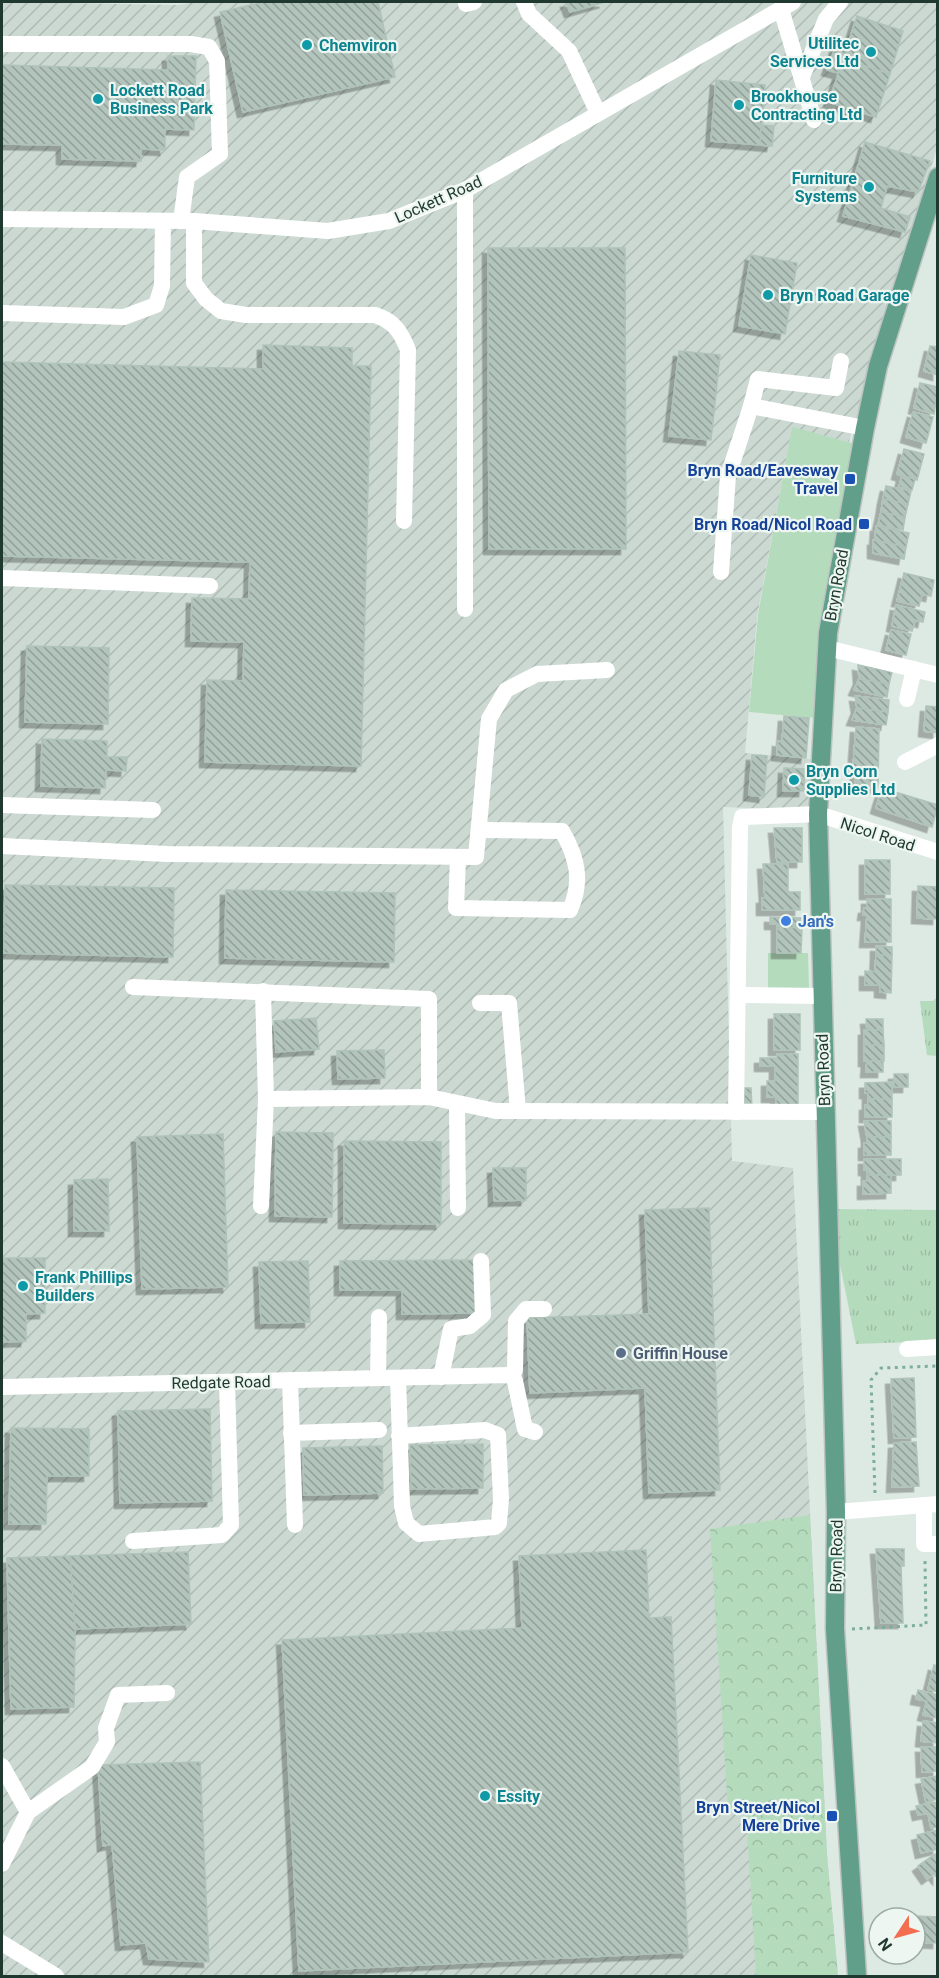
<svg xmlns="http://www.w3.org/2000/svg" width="939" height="1978" font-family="Roboto,sans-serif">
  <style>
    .industrial { fill: url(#industrial-furrows) }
    .grass { fill: #b5dbbd }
    .forest { fill: url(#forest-crowns) }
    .park { fill: url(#park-tufts) }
    .building { fill: url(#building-back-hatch); stroke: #afc3b9; stroke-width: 1.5; filter: url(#shadow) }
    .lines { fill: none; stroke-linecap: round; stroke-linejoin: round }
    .major-casing { stroke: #bcc3c1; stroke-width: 21 }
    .path { stroke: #7dad9b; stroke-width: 3; stroke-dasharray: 3 4.5; stroke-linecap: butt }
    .minor { stroke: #fff; stroke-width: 16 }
    .major { stroke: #619f8b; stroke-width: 18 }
    .culture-dot { fill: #0f9aa8; stroke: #edf6f1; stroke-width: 2 }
    .transit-dot { fill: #1a4fb4; stroke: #edf6f1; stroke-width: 2 }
    .shop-dot { fill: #3f7fe0; stroke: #edf6f1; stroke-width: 2 }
    .service-dot { fill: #5c6f8a; stroke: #edf6f1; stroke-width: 2 }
    .labels { text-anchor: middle; stroke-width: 4.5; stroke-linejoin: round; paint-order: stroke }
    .culture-label { font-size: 16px; font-weight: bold; fill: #0d838f; stroke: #edf6f1; text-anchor: start }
    .street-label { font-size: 16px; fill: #1f3830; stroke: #edf6f1 }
    .transit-label { font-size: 16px; font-weight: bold; fill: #164399; stroke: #edf6f1; text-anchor: end }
    .shop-label { font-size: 16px; font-weight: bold; fill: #366cbe; stroke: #edf6f1; text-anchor: start }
    .service-label { font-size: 16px; font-weight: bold; fill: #4e5e75; stroke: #edf6f1; text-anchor: start }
  </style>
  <defs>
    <pattern id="industrial-furrows" width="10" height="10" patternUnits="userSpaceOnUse" patternTransform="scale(1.5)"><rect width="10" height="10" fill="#cbd9d2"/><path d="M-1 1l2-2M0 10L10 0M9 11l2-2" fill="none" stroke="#aebbb5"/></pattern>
    <pattern id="forest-crowns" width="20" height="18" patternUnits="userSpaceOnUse" patternTransform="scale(1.5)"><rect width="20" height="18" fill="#b5dbbd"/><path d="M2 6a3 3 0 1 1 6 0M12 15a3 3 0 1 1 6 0" fill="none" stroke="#9bbda3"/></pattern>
    <pattern id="park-tufts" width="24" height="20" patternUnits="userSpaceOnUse" patternTransform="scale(1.5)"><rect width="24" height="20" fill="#b5dbbd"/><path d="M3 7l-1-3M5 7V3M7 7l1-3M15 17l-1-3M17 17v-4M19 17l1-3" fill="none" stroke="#9bbda3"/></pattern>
    <pattern id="building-back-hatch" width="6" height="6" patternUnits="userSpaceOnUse" patternTransform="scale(1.5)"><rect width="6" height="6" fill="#b2c4bc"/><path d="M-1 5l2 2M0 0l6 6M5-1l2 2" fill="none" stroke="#90a099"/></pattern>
    <filter id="shadow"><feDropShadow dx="-5.5" dy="5.5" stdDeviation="0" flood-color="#0004"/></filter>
  </defs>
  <rect width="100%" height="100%" fill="#dde9e3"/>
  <polygon class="industrial" points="2,2 179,5 195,2 937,2 937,148 849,442 792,428 757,617 745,753 810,759 808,810 723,807 732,1161 793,1168 827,1855 838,1976 2,1976"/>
  <g class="grass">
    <polygon points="792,427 856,444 817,718 749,712 758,615"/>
    <polygon points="768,953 808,953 809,989 768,990"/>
  </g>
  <polygon class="forest" points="810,1515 827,1855 838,1976 756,1976 746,1811 728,1811 710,1529"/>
  <g class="park">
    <polygon points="937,997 937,1056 927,1055 920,1001 933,1001"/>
    <polygon points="829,1209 937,1210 937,1341 856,1344"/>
  </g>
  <g class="building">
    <polygon points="264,2 378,2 395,77 243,112 220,12"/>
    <polygon points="566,2 605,2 570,12"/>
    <polygon points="857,16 903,31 890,74 843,59"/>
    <polygon points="837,42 848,45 839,73 827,70"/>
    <polygon points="168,56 196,56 194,130 165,129 165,150 141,149 141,161 62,159 62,145 2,144 2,65 168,70"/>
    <polygon points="843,59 890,74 876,117 829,102"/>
    <polygon points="716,80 765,85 760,145 711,141"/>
    <polygon points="761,125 774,126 772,146 760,145"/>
    <polygon points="865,142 930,161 918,192 887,186 881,208 910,217 905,232 843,216"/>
    <polygon points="488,248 625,248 626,549 489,549"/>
    <polygon points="751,255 797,263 785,334 739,326"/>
    <polygon points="263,345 352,348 352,366 371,366 361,766 205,762 207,680 243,681 244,642 191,641 192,598 249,599 250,562 2,556 2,362 263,369"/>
    <polygon points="930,346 938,347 938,375 924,371"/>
    <polygon points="679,351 720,355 711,440 669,436"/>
    <polygon points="920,383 938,387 934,414 914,408"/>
    <polygon points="913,412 933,417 926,443 906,437"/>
    <polygon points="904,449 924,454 917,480 897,474"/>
    <polygon points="902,476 915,479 912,490 899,487"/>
    <polygon points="886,486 911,491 908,504 883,499"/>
    <polygon points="883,499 908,504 905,517 881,512"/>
    <polygon points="881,512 905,517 903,530 878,525"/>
    <polygon points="876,526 909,533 906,547 875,540"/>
    <polygon points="873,540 906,547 904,559 873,553"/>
    <polygon points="904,573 934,580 931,596 922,594 919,606 897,601"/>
    <polygon points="896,605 925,612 923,622 915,620 912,631 892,626"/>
    <polygon points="891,630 911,634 906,655 886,650"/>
    <polygon points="27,646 109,648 108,724 25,722"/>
    <polygon points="858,665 892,672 889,684 859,679"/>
    <polygon points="859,679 889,684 887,697 854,690"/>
    <polygon points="855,696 889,700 888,712 857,708"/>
    <polygon points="926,706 938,707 938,733 924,731"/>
    <polygon points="857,708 888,712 886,725 852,720"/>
    <polygon points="784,716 809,718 806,758 777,755 778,741 782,742"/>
    <polygon points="856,727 879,729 878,788 855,786 856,768 853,768"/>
    <polygon points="42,739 107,741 107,757 127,757 126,771 106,770 105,788 41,786"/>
    <polygon points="752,755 767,756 764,797 749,795"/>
    <polygon points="784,768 805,769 804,791 783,791"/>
    <polygon points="882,788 938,805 932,827 876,808"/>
    <polygon points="774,828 802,828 802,862 777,862"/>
    <rect x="865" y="860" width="25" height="34"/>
    <polygon points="763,864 788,864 788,892 800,892 800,910 762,910 762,898 765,898"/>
    <polygon points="5,885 174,888 173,957 4,953"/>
    <polygon points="918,886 938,887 938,919 917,918"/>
    <polygon points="226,890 395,893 394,962 225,958"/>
    <polygon points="867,899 891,899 891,942 865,942 867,915 863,915 864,908 867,908"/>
    <polygon points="770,917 802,918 802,928 777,927 777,924 770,924"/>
    <polygon points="777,927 802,928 801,953 777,953"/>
    <polygon points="876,946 892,947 892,955 876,955"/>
    <polygon points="876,955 892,955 891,993 880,992 880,985 865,985 865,971 875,972"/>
    <rect x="774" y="1014" width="26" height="36"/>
    <polygon points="316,1018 319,1049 276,1052 274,1021"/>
    <polygon points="866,1019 883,1019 883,1030 867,1030"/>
    <polygon points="864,1030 883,1030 884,1045 864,1045"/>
    <rect x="864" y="1045" width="20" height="16"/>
    <polygon points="384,1050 385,1078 338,1079 337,1051"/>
    <polygon points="777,1054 798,1054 798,1108 776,1108 776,1097 767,1097 767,1081 775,1081 775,1066 760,1066 760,1058 777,1058"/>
    <polygon points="867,1061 883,1061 883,1072 866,1072"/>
    <rect x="894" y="1074" width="14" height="13"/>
    <polygon points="892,1082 892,1099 868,1099 868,1093 865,1093 865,1083"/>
    <polygon points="744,1088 751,1088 752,1108 744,1108"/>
    <polygon points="868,1099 892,1099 892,1117 865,1117 865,1105 868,1105"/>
    <polygon points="864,1121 891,1121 891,1137 867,1137"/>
    <polygon points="276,1132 333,1133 332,1217 275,1216"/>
    <polygon points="223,1134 228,1287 142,1289 137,1137"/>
    <polygon points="867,1137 891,1137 891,1155 864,1155 864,1143 867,1143"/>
    <polygon points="344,1141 441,1142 441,1224 344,1223"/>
    <polygon points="864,1159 901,1159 901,1175 867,1175 867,1170 864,1170"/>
    <polygon points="493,1168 526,1168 526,1200 494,1201"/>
    <polygon points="867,1175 891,1175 891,1193 863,1194 863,1181 867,1181"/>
    <polygon points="108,1179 109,1231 74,1231 74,1180"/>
    <polygon points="709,1208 720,1490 649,1493 645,1388 530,1393 527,1318 649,1314 645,1210"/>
    <polygon points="2,1258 45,1258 45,1313 26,1314 26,1341 2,1342"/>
    <polygon points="475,1260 475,1313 402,1314 402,1290 340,1290 340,1261"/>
    <polygon points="308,1261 310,1322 261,1323 259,1262"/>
    <polygon points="914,1378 916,1437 894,1438 891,1379"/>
    <polygon points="210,1409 212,1501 120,1503 118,1411"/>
    <polygon points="11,1428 89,1429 89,1476 47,1476 46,1524 9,1524"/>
    <polygon points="916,1442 919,1486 892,1487 894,1443"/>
    <polygon points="483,1444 483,1488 411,1489 410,1445"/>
    <polygon points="382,1446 383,1493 304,1495 303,1448"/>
    <polygon points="876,1549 904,1549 904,1566 901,1566 903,1623 881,1623"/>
    <polygon points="646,1550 649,1618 671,1617 688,1952 299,1971 282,1640 522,1628 519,1556"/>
    <polygon points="188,1552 191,1624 75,1629 70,1556"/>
    <polygon points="70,1556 75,1629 74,1707 11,1709 7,1558"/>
    <polygon points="934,1665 938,1666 938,1692 928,1689"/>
    <polygon points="918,1690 938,1695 938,1718 923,1715 927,1701 916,1699"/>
    <polygon points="923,1721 938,1723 938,1743 921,1741"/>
    <polygon points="921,1747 938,1747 938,1771 922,1772"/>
    <polygon points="200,1762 209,1962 149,1959 146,1943 121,1945 112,1844 103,1846 98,1765"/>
    <polygon points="938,1776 938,1799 926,1802 921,1779"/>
    <polygon points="938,1802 938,1827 931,1828 928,1813 918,1815 916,1806"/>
    <polygon points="938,1830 938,1849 921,1853 917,1835"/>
    <polygon points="935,1854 938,1858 938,1879 934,1874 927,1879 918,1866"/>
    <polygon points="915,1916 938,1917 938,1943 915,1942"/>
  </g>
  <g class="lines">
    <defs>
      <polyline id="major" points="857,1976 835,1629 836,1512 818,814 828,633 865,428 878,366 938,177"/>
    </defs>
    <use href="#major" class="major-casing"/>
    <g class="path">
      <polyline points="875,1493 871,1380 881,1368 938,1366"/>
      <polyline points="852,1629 926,1625 925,1561"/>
    </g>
    <g class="minor">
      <polyline points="524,2 529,14 569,51 598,113"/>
      <polyline points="466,4 474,2"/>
      <polyline points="781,9 814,120"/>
      <polyline points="2,44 191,44 209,47 217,61 220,154 187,177 181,221"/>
      <polyline points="802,77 826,19 840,2"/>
      <polyline points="465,190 465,609"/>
      <polyline points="2,219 194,221 328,231 389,221 465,190 793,2"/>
      <path d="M194 221V283L206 299 221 311 246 315H375C394 321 401 332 408 350L404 521"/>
      <polyline points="2,313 124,317 156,305 162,286 163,221"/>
      <polyline points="751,406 758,379 836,388 841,361"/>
      <polyline points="721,572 728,476 751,406 865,428"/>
      <polyline points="2,578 210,586"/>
      <polyline points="827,648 938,675"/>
      <polyline points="907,699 914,669"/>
      <polyline points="905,762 938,745"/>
      <polyline points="2,805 153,810"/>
      <polyline points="2,846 167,854 476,857 489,719 506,690 537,674 607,670"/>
      <path d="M458 858 456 908 570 910C583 881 577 857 562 831L479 830"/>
      <polyline points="133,987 429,999 429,1097"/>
      <polyline points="263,991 266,1099"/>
      <polyline points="738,995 821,996"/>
      <polyline points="480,1003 509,1003 518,1111"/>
      <polyline points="457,1104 458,1208"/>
      <polyline points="736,1112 740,827 742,817 818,814 938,852"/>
      <polyline points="261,1206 266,1099 429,1097 496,1111 825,1112"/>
      <polyline points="907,1349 938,1347"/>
      <polyline points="510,1375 515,1370 516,1321 526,1309 544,1309"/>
      <polyline points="441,1377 451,1329 470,1326 483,1315 481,1261"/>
      <polyline points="378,1378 379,1317"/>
      <polyline points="398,1378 402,1506 406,1523 419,1534 495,1527 499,1523 501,1499 498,1435 485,1430 399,1436"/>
      <polyline points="290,1380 295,1525"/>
      <polyline points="2,1387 510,1375 515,1381 525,1429 535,1432"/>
      <polyline points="291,1433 379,1430"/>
      <polyline points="924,1505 924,1544 938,1544"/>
      <polyline points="836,1512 938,1504"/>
      <polyline points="133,1541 222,1535 231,1525 227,1382"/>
      <polyline points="2,1766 28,1812 92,1767 107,1742 106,1728 118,1695 167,1693"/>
      <polyline points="2,1864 28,1812"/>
      <polyline points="2,1943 56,1976"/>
    </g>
    <use href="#major" class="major"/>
  </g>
  <g class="culture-dot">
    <circle cx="307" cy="45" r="6"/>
    <circle cx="871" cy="52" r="6"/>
    <circle cx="98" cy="99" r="6"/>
    <circle cx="739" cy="105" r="6"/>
    <circle cx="869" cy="187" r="6"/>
    <circle cx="768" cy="295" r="6"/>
    <circle cx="794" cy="780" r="6"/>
    <circle cx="23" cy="1286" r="6"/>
    <circle cx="485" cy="1796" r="6"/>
  </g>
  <g class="transit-dot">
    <rect x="844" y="473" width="12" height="12" rx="3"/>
    <rect x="858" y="518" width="12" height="12" rx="3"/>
    <rect x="826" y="1810" width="12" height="12" rx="3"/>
  </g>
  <circle class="shop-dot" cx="786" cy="921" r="6"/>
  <circle class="service-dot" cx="621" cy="1353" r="6"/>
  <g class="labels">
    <g class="culture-label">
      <text x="859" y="49" text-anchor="end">Utilitec<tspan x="859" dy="18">Services Ltd</tspan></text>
      <text x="319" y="51">Chemviron</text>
      <text x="110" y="96">Lockett Road<tspan x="110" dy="18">Business Park</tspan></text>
      <text x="751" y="102">Brookhouse<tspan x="751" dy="18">Contracting Ltd</tspan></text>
      <text x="857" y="184" text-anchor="end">Furniture<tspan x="857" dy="18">Systems</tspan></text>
      <text x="780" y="301">Bryn Road Garage</text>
      <text x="806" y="777">Bryn Corn<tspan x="806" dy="18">Supplies Ltd</tspan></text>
      <text x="35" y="1283">Frank Phillips<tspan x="35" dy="18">Builders</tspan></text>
      <text x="497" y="1802">Essity</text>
    </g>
    <g class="street-label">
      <text transform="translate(438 199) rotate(-24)" y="6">Lockett Road</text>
      <text transform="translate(836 585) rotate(-80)" y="6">Bryn Road</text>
      <text transform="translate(878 834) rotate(18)" y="6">Nicol Road</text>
      <text transform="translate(823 1070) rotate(-92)" y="6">Bryn Road</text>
      <text transform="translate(221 1382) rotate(-1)" y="6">Redgate Road</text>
      <text transform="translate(836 1556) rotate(-89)" y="6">Bryn Road</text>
    </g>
    <g class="transit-label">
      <text x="838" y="476">Bryn Road/Eavesway<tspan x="838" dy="18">Travel</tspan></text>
      <text x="852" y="530">Bryn Road/Nicol Road</text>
      <text x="820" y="1813">Bryn Street/Nicol<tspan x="820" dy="18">Mere Drive</tspan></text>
    </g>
    <g class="shop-label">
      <text x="798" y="927">Jan's</text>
    </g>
    <g class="service-label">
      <text x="633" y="1359">Griffin House</text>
    </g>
  </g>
  <rect width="939" height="1978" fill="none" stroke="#1f3830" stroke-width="6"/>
  <g transform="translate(897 1936) rotate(234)"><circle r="28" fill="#edf6f1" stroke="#9baaa4" stroke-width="1.5"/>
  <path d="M0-4.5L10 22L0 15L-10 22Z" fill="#f36e51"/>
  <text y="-9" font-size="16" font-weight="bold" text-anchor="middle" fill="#1f3830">N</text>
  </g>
</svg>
